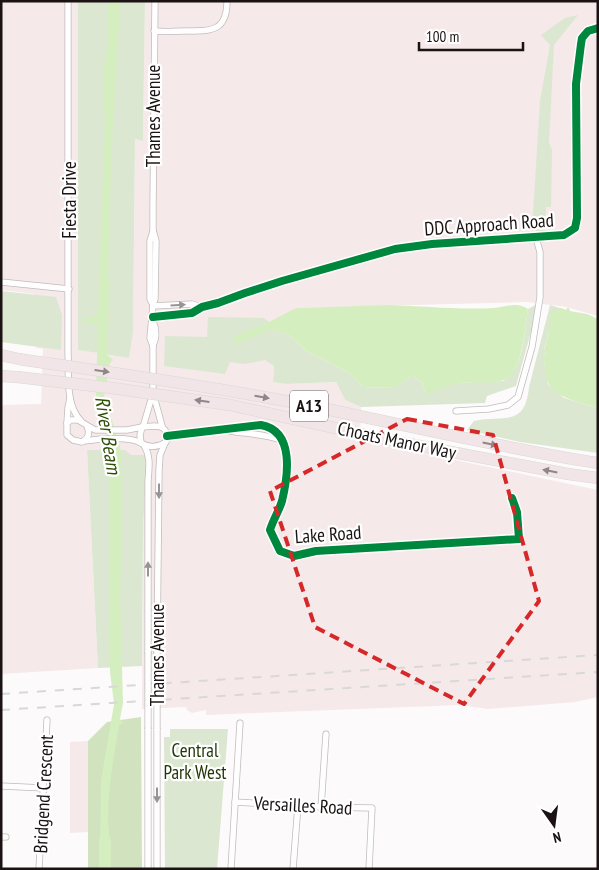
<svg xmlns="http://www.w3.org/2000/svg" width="599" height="870" font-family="'PT Sans Narrow',sans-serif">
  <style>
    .built { fill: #f5e9ea }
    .green { fill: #dce7d1 }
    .forest { fill: #d0e3be }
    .water { fill: #d5eebf }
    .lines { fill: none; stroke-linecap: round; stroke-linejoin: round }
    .river { stroke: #d5eebf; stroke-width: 12 }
    .street-casing { stroke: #c0bbbc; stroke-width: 7 }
    .highway-casing { stroke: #dad7d8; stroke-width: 12 }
    .street { stroke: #fffefe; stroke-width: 5.5 }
    .highway { stroke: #f1e5e7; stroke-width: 11 }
    .rail { stroke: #d9d8d8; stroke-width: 2; stroke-dasharray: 9 9; stroke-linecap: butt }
    .street-bridge-casing { stroke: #c0bbbc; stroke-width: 7; stroke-linecap: butt }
    .highway-bridge-casing { stroke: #dad7d8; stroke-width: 12; stroke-linecap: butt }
    .street-bridge { stroke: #fffefe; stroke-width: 5.5 }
    .highway-bridge { stroke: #f1e5e7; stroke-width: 11 }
    .cycleway-casing { stroke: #fff; stroke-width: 11 }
    .cycleway { stroke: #00873e; stroke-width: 8 }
    .oneway { fill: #989494 }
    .oneway2 { fill: #908688 }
    .marked { fill: none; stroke: #d62828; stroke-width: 4; stroke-dasharray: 10 6; stroke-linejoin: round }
    .labels { text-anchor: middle; stroke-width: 4.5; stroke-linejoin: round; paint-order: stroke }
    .shield { fill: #fff; stroke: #5f595a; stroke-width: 1 }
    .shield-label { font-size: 18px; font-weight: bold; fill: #1a1213 }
    .street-label { font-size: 19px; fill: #1a1213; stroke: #fff }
    .park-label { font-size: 19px; fill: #1f3505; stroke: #fff }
    .water-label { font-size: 20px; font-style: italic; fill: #304f06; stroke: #fff }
  </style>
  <rect width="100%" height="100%" fill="#fdfafb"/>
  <g class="built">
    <polygon points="1,1 78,1 78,350 129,358 133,333 135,139 143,141 145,1 598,1 598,316 566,307 528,302 296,308 274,366 273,381 287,384 336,382 345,400 361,407 360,440 598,490 598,697 575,702 488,709 460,705 206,715 206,710 192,713 187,710 186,707 142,709 143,530 146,470 131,455 87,450 98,668 1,674 1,405 41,404 43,349 36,348 35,342 33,324 34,294 1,290"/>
    <polygon points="88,741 88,832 70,833 70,742"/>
  </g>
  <g class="green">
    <polygon points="78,1 145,1 143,141 135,139 133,333 129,358 78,350"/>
    <polygon points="578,15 554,45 549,143 552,150 551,207 546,207 545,232 532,231 540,101 550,45 541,35 565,18"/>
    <polygon points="1,291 56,297 62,315 61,350 1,342"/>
    <path d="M539 303 516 386 487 396 485 403 361 407 345 400 336 382 287 384 273 382 274 366 265 360 245 364 230 362 225 374 164 366 165 336 207 337 208 317 264 318 269 322 233 337 235 343 270 330 288 334 305 350 351 374 363 387 393 388 410 377H414L422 382 425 393 455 383 503 381C525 367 524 332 528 309Z"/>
    <path d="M550 305 566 310 549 330 544 349 546 350 545 357H543L548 384 564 398 598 408V453L520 442 467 430 474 421C502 414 525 429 529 387Z"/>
    <polygon points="87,450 125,450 131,455 145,455 146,470 143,530 142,666 98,668"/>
    <polygon points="170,729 228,729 217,869 165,869 164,737 170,737"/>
  </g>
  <polygon class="forest" points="141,717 142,869 88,869 88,741 107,722"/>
  <g class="water">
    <path d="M109 1H120L111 163 108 278 110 280 107 355 113 360 110 363 104 396 120 446 121 461 122 518 120 596 123 703 120 719 123 723 119 725C114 755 108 787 108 818 108 831 112 844 109 857L100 858 101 781 114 704 110 672V445L96 395 98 324 84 322V318H93L98 313 105 123 103 79 104 66 108 45 107 17Z"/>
    <path d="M389 305C423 306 460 310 494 308 505 307 518 301 528 309 525 328 523 372 504 380 491 385 472 381 458 383 446 385 438 393 425 393L422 382 414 377H410L394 388 363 387 351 374 305 350 288 334 270 330 235 344 232 337 269 322 296 308Z"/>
    <path d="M561 308 566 310 567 308H569L570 311 587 314 598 319V408C581 402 554 399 547 380 544 372 546 364 542 357H545L546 350H544L549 330V313Z"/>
  </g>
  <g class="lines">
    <polyline class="river" points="105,841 105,869"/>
    <defs>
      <g id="street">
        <path d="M68 1V353C69 374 65 405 81 421"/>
        <polyline points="155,1 153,208 153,230 156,241 155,299 153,305 150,338 153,346 153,393 162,426"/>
        <path d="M154 31C164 32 175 31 185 31 211 31 227 32 227 1"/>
        <polyline points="1,282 69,289"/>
        <polyline points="153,305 150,299 150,241 153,231"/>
        <polyline points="153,306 192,304 202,307"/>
        <polyline points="153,317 192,313 202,307 218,303 245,293 282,281 395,249 432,244 564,235 575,228 577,218 576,84 581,44 582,38 588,31 598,28"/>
        <path d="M153 321C157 330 157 337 153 346"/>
        <polyline points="456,411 489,409 508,405 518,397 532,347 540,297 540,252 536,238"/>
        <polyline points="67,423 68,408 70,398"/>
        <path d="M87 426C90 433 89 438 82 442L73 440 67 435V423L71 420H78L95 430H127L142 427"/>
        <path d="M154 426C164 426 169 431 166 442 158 447 149 448 141 443L140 435 142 427Z"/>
        <polyline points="143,427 153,393"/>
        <path d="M224 430C243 434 262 433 281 440"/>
        <path d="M167 436 261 425C295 431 288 476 282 501 279 511 273 520 270 530L280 551 294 556 316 551 519 539 517 512 512 498"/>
        <path d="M84 441C99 439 129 436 141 443"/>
        <path d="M144 445C151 457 149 467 148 481V652"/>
        <polyline points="157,652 159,470 160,455 165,443"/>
        <polyline points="1,786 44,788"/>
        <polyline points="235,802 321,807 372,808 369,869"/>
        <polyline points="321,807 326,734"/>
        <polyline points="1,837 6,837"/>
        <polyline points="39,869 47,720"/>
        <polyline points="148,869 148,729"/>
        <polyline points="157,869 157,729"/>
        <polyline points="231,869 240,723"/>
        <polyline points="293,869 298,805"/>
      </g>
      <g id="highway">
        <polyline points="1,355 19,359"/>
        <polyline points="1,376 17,377"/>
      </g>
    </defs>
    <use href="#street" class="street-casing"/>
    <use href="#highway" class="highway-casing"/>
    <use href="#street" class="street"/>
    <use href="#highway" class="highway"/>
    <g class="rail">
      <polyline points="1,694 598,655"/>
      <polyline points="1,710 598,672"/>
    </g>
    <defs>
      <g id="street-bridge">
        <polyline points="148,652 148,729"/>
        <polyline points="157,729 157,652"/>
      </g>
      <g id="highway-bridge">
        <path d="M19 359C112 373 205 385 296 403 397 423 496 447 598 463"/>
        <polyline points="17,377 112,388 230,405 399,442 568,474 598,478"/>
      </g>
    </defs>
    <use href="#street-bridge" class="street-bridge-casing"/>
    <use href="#highway-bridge" class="highway-bridge-casing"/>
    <use href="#street-bridge" class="street-bridge"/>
    <use href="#highway-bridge" class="highway-bridge"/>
    <defs>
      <g id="cycleway">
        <polyline points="153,317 192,313 202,307 218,303 245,293 282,281 395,249 432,244 564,235 575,228 577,218 576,84 581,44 582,38 588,31 598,28"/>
        <path d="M167 436 261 425C295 431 288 476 282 501 279 511 273 520 270 530L280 551 294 556 316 551 519 539 517 512 512 498"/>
      </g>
    </defs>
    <use href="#cycleway" class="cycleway-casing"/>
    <use href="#cycleway" class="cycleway"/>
  </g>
  <defs><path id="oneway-solid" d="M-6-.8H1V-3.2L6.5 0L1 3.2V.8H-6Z" transform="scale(1.25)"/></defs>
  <g class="oneway">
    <use href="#oneway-solid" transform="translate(178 305) rotate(-4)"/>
    <use href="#oneway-solid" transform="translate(159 491) rotate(90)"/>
    <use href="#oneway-solid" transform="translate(148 569) rotate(-90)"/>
    <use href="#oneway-solid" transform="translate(157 795) rotate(90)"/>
  </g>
  <g class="oneway2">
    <use href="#oneway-solid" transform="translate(102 371) rotate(8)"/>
    <use href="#oneway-solid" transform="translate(262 397) rotate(10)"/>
    <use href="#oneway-solid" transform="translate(202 401) rotate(-172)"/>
    <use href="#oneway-solid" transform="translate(490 444) rotate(11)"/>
    <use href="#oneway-solid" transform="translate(550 471) rotate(-169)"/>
  </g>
  <path class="marked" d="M407 419 493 435 539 601 464 704 315 627 270 491Z"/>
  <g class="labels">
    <rect class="shield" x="290" y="390.5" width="38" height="31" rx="4"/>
    <g class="shield-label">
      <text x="309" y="412">A13</text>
    </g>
    <g class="street-label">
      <text transform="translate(153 116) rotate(-90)" y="7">Thames Avenue</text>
      <text transform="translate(69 200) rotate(-90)" y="7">Fiesta Drive</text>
      <text transform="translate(489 224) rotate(-4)" y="7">DDC Approach Road</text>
      <text transform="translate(397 440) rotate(12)" y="7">Choats Manor Way</text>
      <text transform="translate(328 534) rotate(-4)" y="7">Lake Road</text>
      <text transform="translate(157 655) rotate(-90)" y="7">Thames Avenue</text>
      <text transform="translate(43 794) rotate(-87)" y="7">Bridgend Crescent</text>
      <text transform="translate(303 805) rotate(3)" y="7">Versailles Road</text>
    </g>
    <g class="park-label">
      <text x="195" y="757">Central<tspan x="195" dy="22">Park West</tspan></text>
    </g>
    <g class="water-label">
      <text transform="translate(108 435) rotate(81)" y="7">River Beam</text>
    </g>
  </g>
  <rect width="599" height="870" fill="none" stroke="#1a1213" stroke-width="5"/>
  <g transform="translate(554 825) rotate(166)" stroke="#ffffff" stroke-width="4" paint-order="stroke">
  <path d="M0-4L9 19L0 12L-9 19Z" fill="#1a1213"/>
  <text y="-8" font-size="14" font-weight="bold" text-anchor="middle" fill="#1a1213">N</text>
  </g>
  <path d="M419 42v8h104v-8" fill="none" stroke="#1a1213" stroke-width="2.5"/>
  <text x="426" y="42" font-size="15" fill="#1a1213" stroke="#ffffff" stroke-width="4" paint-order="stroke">100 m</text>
</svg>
